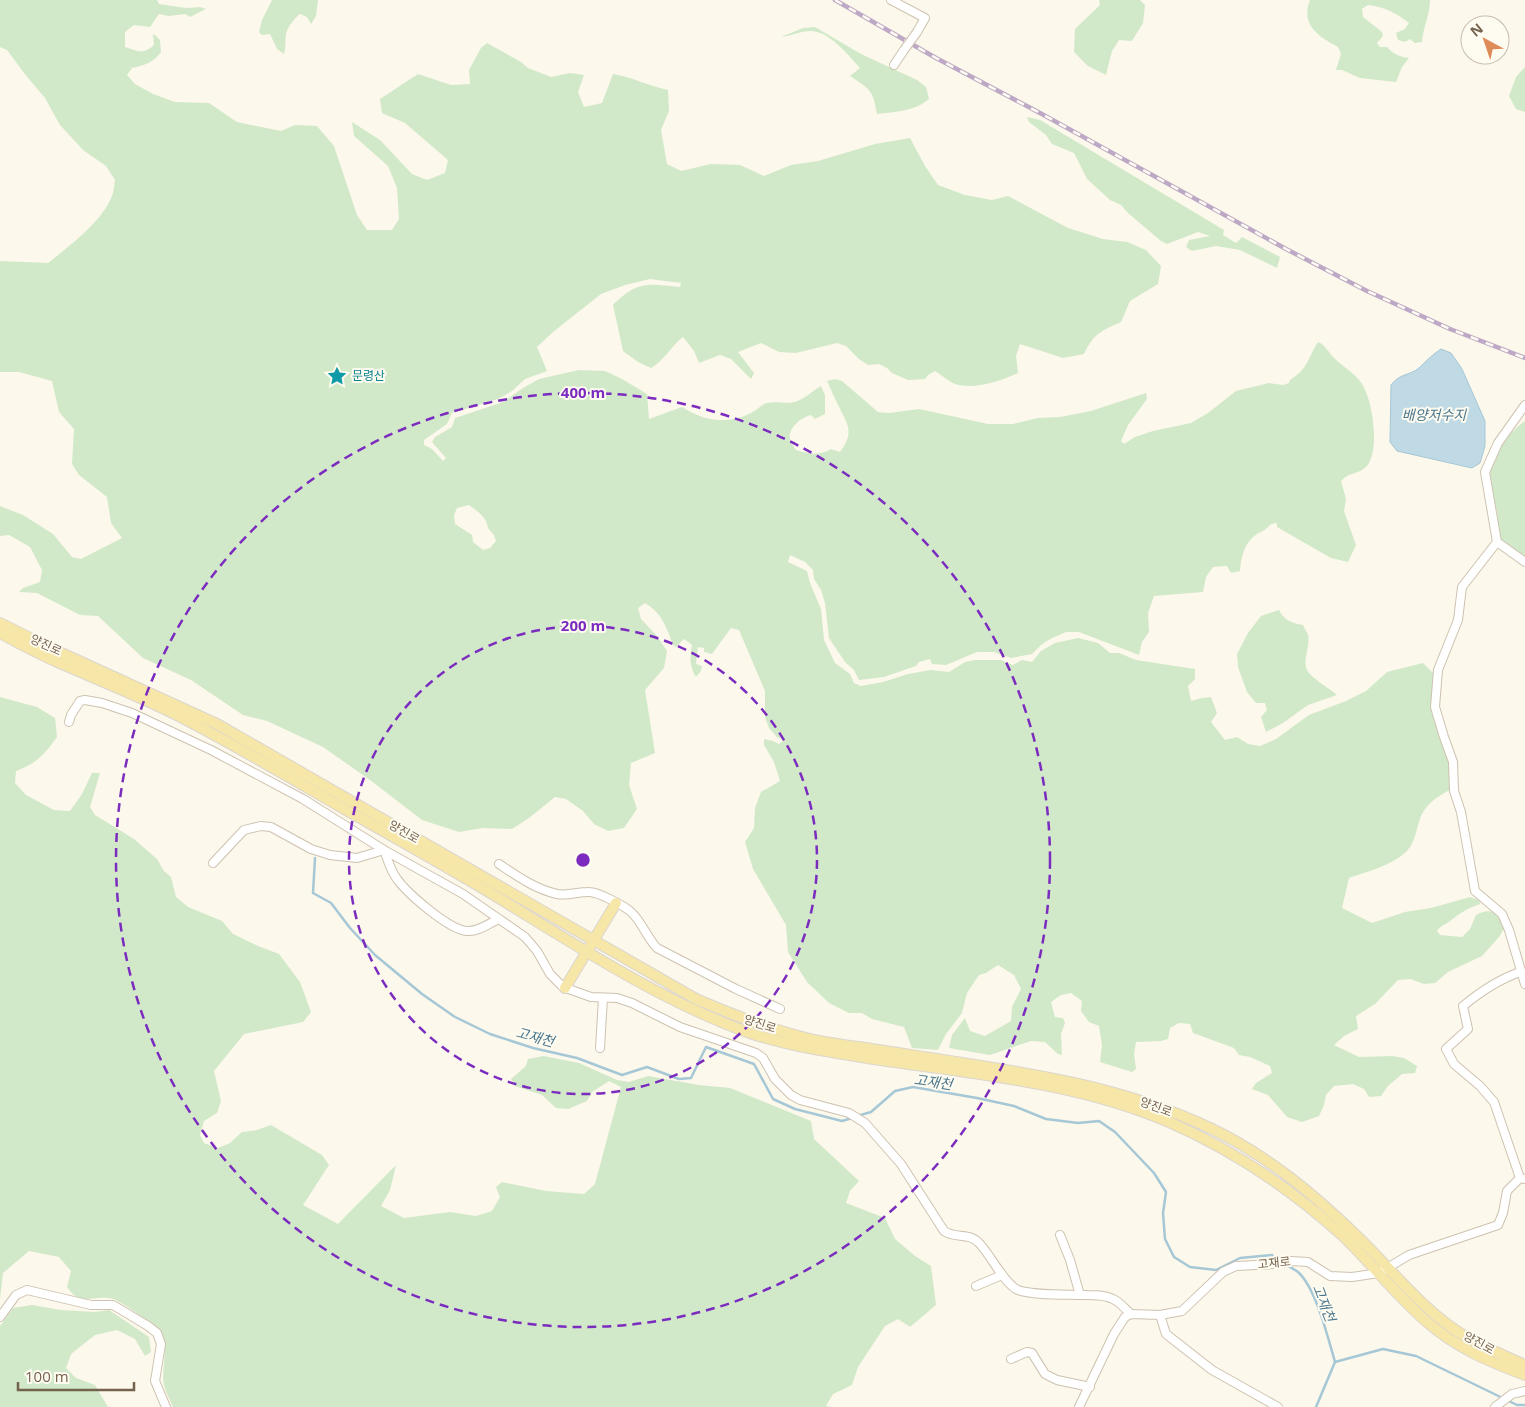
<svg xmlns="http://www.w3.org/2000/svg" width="1525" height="1407" font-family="'Open Sans','Noto Sans KR',sans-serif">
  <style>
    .green { fill: #d1e9c9; fill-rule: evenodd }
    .water { fill: #bfd9e5; stroke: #a6c7d6 }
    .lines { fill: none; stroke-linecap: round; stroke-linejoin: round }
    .stream { stroke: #a6c7d6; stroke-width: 2.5 }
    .minor-casing { stroke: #cec2b0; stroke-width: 10 }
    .major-casing { stroke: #dbd6d1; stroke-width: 12 }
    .minor { stroke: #fff; stroke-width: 8 }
    .major { stroke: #f6e6a7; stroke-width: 10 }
    .rail-casing { stroke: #bda8c6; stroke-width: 4.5 }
    .rail { stroke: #fefbf1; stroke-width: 2.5; stroke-dasharray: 8; stroke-linecap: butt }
    .minor-bridge-casing { stroke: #cec2b0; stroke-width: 10; stroke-linecap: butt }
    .minor-bridge { stroke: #fff; stroke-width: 8 }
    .ring { fill: none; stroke: #7b2cbf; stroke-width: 2.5; stroke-dasharray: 9 6 }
    .labels { text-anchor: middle; stroke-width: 4; stroke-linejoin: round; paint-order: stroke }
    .culture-label { font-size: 12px; fill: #0d838f; stroke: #fefbf1; text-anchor: start }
    .street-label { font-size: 12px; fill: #76634e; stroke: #fefbf1 }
    .water-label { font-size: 14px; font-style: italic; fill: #4c788e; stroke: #fefbf1 }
    .centre { fill: #7b2cbf; stroke: #fefbf1; stroke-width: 2.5 }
    .ring-label { font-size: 15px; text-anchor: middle; font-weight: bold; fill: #7b2cbf; stroke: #fefbf1; stroke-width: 4; stroke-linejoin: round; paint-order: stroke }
  </style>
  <rect width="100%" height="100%" fill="#fcf8eb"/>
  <g class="green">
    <path d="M0 0H157L159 4 186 8 200 7 206 9 190 17 185 14 169 16 159 14 150 27 134 25 125 32V47C138 51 143 55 154 45L153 34 155 35 160 40 161 52C153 63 145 65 132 68L127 75 135 84 153 94 175 102 209 103 237 122 281 131 295 125 317 126 334 146 357 215 367 230H392L399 219 397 188 388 166 354 136 352 122 380 140 412 174 427 180 445 173 448 160 405 123 382 113 380 99 418 74 451 85 470 84 469 70 481 48 487 43 521 62 528 68 551 77 570 73 584 75 578 92 584 107 602 103 613 74C632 77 649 86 668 90L669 111 661 130 667 164 681 171 711 164 740 165 764 176 791 165 818 161 875 144 910 138 925 166 938 185 965 195 992 200 1008 196 1068 228 1103 239 1127 242 1146 250 1161 266 1158 284 1130 301 1121 322C1101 331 1094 333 1084 354L1063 358 1020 344 1016 356 1018 373C1003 380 977 389 959 385 951 384 942 375 935 371L928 375 925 379 908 380 892 373 887 368 879 364 868 365 859 359 846 346 837 343 796 353 779 352 761 343 738 352 754 373 751 379 731 359 720 355 699 363 694 351 683 337C671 346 665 360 651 368L638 362 623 351 613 305C638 280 648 284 680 287L681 283 650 279 625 285 601 294 553 332 537 347 547 371 525 379 512 391 498 399 452 413 447 424 424 440V445L432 449 443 461 446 458 432 442 435 437 452 427 455 418 503 402 523 388 539 379 579 370 605 371 622 379 647 394 649 419 682 407C704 421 727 425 751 413 757 410 762 404 767 403 776 401 788 404 794 402 804 400 812 391 821 386L825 395V414L815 419 811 415C802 417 788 427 790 439 791 442 794 447 796 450 810 454 818 456 831 449L840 452C851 437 851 429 842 413 837 403 832 392 827 381L835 379 842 381 878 412 889 413 919 409 988 424H1013L1038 418 1060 417 1091 411 1146 393 1147 399 1128 425 1121 441 1124 444 1135 437 1153 431 1191 423 1208 413 1236 391 1269 383 1283 385 1289 383 1290 380C1309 368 1307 359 1318 342 1326 345 1328 352 1334 358 1343 367 1355 373 1362 384 1373 401 1380 450 1367 466 1359 475 1350 471 1341 481L1346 499 1344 511 1356 545 1348 562 1331 558 1277 527V523L1271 524C1266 531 1258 532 1252 538 1243 547 1241 559 1240 571L1231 573 1227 566 1213 567 1206 577 1203 592 1154 596 1148 613 1149 632 1142 642 1139 655 1079 632H1066L1050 639 1041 645 1032 654 1011 658 994 652H977L946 665 932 664 930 659 919 662 916 666 884 677 859 680 854 670 845 662 829 638 825 603 821 590 814 579 813 570 805 562 790 555 788 562 807 571 810 583 821 609 824 640 835 663 850 674 854 683 861 686 883 682 908 674 931 670 949 672 965 662 975 660H1001L1013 665 1022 660 1032 662 1041 651 1055 643 1078 638 1098 643 1110 653H1119L1136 660 1195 669V679L1188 686 1191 701 1202 698 1211 697 1217 713 1211 722 1225 740 1237 737 1248 744 1260 746 1276 739 1309 715 1346 701 1366 691 1387 672 1423 663 1436 676 1431 711 1447 755 1450 758 1452 768 1450 790C1438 796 1427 803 1421 816 1416 828 1416 842 1406 852 1391 866 1368 871 1349 878L1342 908 1372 923 1405 912 1431 908 1470 897 1479 900 1480 904C1468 908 1460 913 1450 921 1445 925 1441 925 1437 931L1440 935 1462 937 1470 929 1476 915C1492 907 1496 912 1505 927L1499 937 1482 956 1448 972 1435 983 1424 984 1410 979 1398 980 1375 1004 1356 1016 1358 1029 1344 1036 1334 1045 1359 1057 1392 1056 1404 1058 1417 1066 1415 1073 1402 1074 1388 1086 1381 1096 1369 1097 1364 1089 1353 1084 1334 1086 1326 1095 1324 1105 1319 1116 1302 1122 1287 1117 1268 1095 1252 1089 1256 1083 1272 1073 1270 1066 1250 1057 1239 1055 1234 1048 1193 1033 1190 1024 1179 1023 1170 1028 1168 1039 1161 1041 1136 1042 1134 1054 1136 1069 1132 1072 1100 1062 1102 1045 1099 1026 1089 1022 1081 1011 1082 1001 1071 993 1061 995 1051 1002 1055 1017 1063 1018 1065 1023 1061 1034 1062 1055 1058 1054 1045 1042 1031 1041 990 1055 949 1048 952 1035 965 1018 970 1031 985 1036 1011 1021 1012 1007 1021 989 1014 975 998 965 986 973 979 975 967 993 962 1013 946 1034 938 1050 912 1048 904 1027 872 1019 862 1013H849L829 1003 807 982 788 952 786 925 753 869 745 842 754 828 755 808 761 792 780 781 774 762 764 745V739L773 741 779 744 784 740 777 737 769 728 765 717V691L739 630 731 628 712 654 704 652V648L698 647 696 664 702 666 701 671 696 677C689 665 690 658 692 645L684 639 676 647 673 645C667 628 661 612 645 603L638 608 641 619 657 636 667 651 664 668 645 690 655 753 631 763 629 785 637 809 624 828 608 831 594 824 583 811 566 799 555 797 529 818 512 829 483 828 459 832 422 820 370 780 323 747 267 721 243 715 191 680 143 658 98 616 80 615 37 593 19 592 23 588 40 582 42 570 30 547 9 535 0 536V506L23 515 53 534 72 557 81 559 122 538 111 523 107 497 79 475 72 464 74 429 59 412 52 381 19 372H0V261L48 263C69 246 102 222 112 196 114 191 114 185 115 180L106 166 83 150 60 125 45 98 24 73 7 50 0 47ZM469 505C477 511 487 517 488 528L494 535 496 541 490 548 483 550 473 542 472 535 455 524 454 515 457 508Z"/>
    <path d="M272 0H318L316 16 311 24 307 17 300 14C294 19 288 26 286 34 285 41 286 47 284 54L277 49 270 34 262 35 259 32 262 20Z"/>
    <polygon points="1099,0 1140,0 1145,5 1143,23 1132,41 1119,40 1112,51 1106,75 1088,66 1074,52 1075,29 1100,5"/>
    <path d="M1310 0H1430C1430 15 1423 27 1422 42L1415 43 1410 39 1405 42 1398 40 1396 33 1405 29 1409 23C1396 13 1385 7 1368 5L1362 9 1363 17 1382 32 1383 36 1377 43 1380 47H1387C1393 54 1400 57 1409 58L1402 67 1396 82 1360 78 1342 70H1336L1341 54 1338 47C1319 37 1300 25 1310 0Z"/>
    <path d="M815 27 861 54 917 80 926 87 929 99C915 111 895 112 877 114 873 90 870 89 850 76L860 68C849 56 830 32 812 31 803 30 791 36 781 37L803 28Z"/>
    <polygon points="1525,67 1525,112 1516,109 1509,96 1516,77"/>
    <polygon points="1027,117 1040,120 1224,230 1223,235 1236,243 1242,237 1280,257 1277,268 1240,250 1216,246 1192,251 1186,247 1189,240 1210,236 1198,232 1167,244 1161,241 1128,213 1121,205 1110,200 1087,179 1074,153 1052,144 1046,135 1029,122"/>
    <path d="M1525 421V556L1510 549 1498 538C1498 528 1499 516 1496 507 1495 500 1491 495 1490 488 1487 462 1504 436 1525 421Z"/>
    <path d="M1279 610C1284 620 1291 623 1303 625 1304 628 1307 632 1308 635 1311 648 1300 662 1309 673 1317 682 1328 687 1337 695L1308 705 1283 723 1266 732 1261 717 1267 710 1265 703H1256L1247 692 1238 667 1237 654 1248 633 1261 616Z"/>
    <path d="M0 697 37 707 55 718 57 737C45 754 36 764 16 771L15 783 26 795 54 810 70 811 82 794 92 773H100L90 807 95 815 134 839 157 859 164 871 171 877 176 897 188 907 222 921 233 934 258 946 279 954 300 982 311 1012 303 1022 244 1034 214 1071 221 1101 217 1113 204 1121 200 1135 204 1143 218 1148 230 1143 242 1132 257 1130 271 1125 322 1155 329 1165 303 1205 338 1224 396 1165 390 1190 381 1206 404 1218 450 1212 476 1216 492 1211 500 1197 496 1187 502 1182 546 1191 584 1194 595 1184 621 1087 609 1081 592 1092 587 1101 568 1109 556 1108 542 1095 515 1086 511 1079 526 1066 528 1059 544 1056 579 1063 617 1080 629 1082 648 1076 699 1085 730 1088 811 1121 814 1139 859 1181 850 1191 846 1203 885 1218 895 1239 915 1256 931 1266 936 1305 910 1327 898 1319 885 1326 858 1367 852 1385 833 1394 826 1406 831 1407H173C170 1400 166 1393 164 1385 161 1372 168 1348 163 1335 160 1329 120 1300 113 1299 94 1294 81 1308 67 1287L71 1271 59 1257 29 1251 3 1273 0 1299Z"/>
    <polygon points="32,1305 61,1310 95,1312 109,1310 149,1337 151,1352 145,1356 135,1339 117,1330 95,1335 71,1354 66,1368 76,1378 95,1385 108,1407 0,1407 0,1326 13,1308"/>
  </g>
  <path class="water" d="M1441 349 1451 353 1462 369 1485 421V446L1480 463 1472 468 1397 451 1390 442 1391 385C1400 373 1409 376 1419 368 1426 361 1432 355 1441 349Z"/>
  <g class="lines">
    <g class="stream">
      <polyline points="315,858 313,893 331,903 350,928 375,955 422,994 455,1017 490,1034 533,1048 577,1058 622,1075 647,1067 679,1079 691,1078 706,1047 754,1064 773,1099 795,1109 842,1121 852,1118"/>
      <polyline points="857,1116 871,1112 895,1091 913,1087 977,1098 1014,1106 1046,1119 1078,1123 1099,1121 1115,1132 1154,1173 1166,1192 1163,1213 1165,1239 1174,1257 1190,1267 1216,1270 1240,1258 1272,1255 1280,1261"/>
      <path d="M1284 1264C1289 1266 1294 1269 1298 1272 1316 1288 1328 1338 1335 1362L1383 1349 1416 1356 1517 1405H1525"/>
      <polyline points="1316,1407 1335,1362"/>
    </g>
    <defs>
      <g id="minor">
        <polyline points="891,0 925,18 917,32"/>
        <polyline points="894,65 904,50"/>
        <polyline points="1525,405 1498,443 1485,472 1497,542 1462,587 1458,620 1438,670 1435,707 1444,737 1453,762 1454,791 1461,812 1475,891 1502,914 1509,930 1525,984"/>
        <polyline points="1497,542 1525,562"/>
        <path d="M69 722 71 715 80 701 85 700 102 703 132 713 211 750 303 799 384 850 463 894 525 937 537 951 550 974 563 987 591 997 617 998 632 1003 680 1027 756 1053 763 1058 775 1079 791 1095 800 1100 849 1113 865 1123 901 1164 944 1231C955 1239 969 1232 979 1243 990 1254 1005 1285 1018 1290 1035 1296 1068 1294 1087 1295 1096 1295 1105 1295 1113 1299 1120 1302 1125 1309 1131 1314"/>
        <path d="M213 863 244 830 261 826 271 827 311 849 330 855 357 858 384 850C388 860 390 870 397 879 407 893 449 930 467 931 479 932 489 923 499 919"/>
        <path d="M499 864C517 876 535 889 557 894 568 896 577 892 588 892 597 891 622 905 630 911 642 921 646 937 657 948L736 989 780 1009"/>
        <polyline points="600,1048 603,998"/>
        <path d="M1520 1178 1494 1102 1480 1086 1454 1064 1446 1049 1468 1029 1463 1006C1480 992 1500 979 1520 972"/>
        <polyline points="1060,1235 1070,1260 1080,1295"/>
        <polyline points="976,1286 1002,1275"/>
        <polyline points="1160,1315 1166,1334 1212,1370 1278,1407"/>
        <polyline points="0,1317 16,1295 27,1290 91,1305 113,1305 148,1326 157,1333 161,1344 155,1381 166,1407"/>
        <polyline points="1011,1359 1027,1352 1032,1353 1045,1374 1057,1380 1090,1387"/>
        <polyline points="1079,1407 1114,1334 1125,1317 1131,1314 1160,1315 1182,1311 1223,1272 1236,1266 1275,1264 1291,1261 1308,1262 1330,1276 1352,1277 1379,1273 1409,1255 1498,1225 1503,1213 1507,1191 1520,1178 1525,1179"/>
        <polyline points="1495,1407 1512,1394 1525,1391"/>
      </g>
      <g id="major">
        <path d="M0 623 44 645 217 724 696 999C731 1014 768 1029 806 1038 830 1044 855 1046 879 1050 993 1069 1104 1078 1210 1128 1267 1155 1315 1195 1360 1239 1388 1266 1412 1297 1443 1321 1468 1341 1496 1352 1525 1365"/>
        <path d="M0 633C20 644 41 655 62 664 99 680 136 695 173 713 232 743 289 777 346 810 394 837 442 864 489 892 573 943 655 998 747 1032 787 1046 832 1052 874 1059 973 1074 1076 1082 1169 1122 1233 1150 1290 1188 1342 1235 1371 1263 1396 1295 1427 1322 1457 1348 1488 1361 1525 1375"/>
        <polyline points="565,988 616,903"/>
      </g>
    </defs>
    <use href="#minor" class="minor-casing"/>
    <use href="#major" class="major-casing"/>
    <use href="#minor" class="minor"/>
    <use href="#major" class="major"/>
    <defs>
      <polyline id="rail" points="835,0 936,58 1040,113 1286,249 1367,291 1450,329 1525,358"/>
    </defs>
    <use href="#rail" class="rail-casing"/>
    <use href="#rail" class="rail"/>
    <defs>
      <polyline id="minor-bridge" points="904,50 917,32"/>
    </defs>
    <use href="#minor-bridge" class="minor-bridge-casing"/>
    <use href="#minor-bridge" class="minor-bridge"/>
  </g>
  <g class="ring">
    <circle cx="583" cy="860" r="234"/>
    <circle cx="583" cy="860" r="467"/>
  </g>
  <defs>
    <symbol id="sight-bare" viewBox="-9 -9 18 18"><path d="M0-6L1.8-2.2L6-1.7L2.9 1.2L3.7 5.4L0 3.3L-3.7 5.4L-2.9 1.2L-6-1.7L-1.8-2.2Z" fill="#0f9aa8" stroke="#fefbf1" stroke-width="2.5" paint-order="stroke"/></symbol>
  </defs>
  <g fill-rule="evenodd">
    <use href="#sight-bare" x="323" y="362" width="28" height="28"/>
  </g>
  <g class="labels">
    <g class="culture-label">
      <text x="352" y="380">문령산</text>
    </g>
    <g class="street-label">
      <text transform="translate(46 645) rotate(25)" y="4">양진로</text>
      <text transform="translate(404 832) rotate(30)" y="4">양진로</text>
      <text transform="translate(760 1024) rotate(18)" y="4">양진로</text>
      <text transform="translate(1156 1107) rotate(20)" y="4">양진로</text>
      <text transform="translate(1274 1263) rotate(-6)" y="4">고재로</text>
      <text transform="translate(1479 1343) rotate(29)" y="4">양진로</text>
    </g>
    <g class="water-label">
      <text x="1434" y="420">배양저수지</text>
      <text transform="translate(535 1037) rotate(15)" y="5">고재천</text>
      <text transform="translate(933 1082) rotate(8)" y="5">고재천</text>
      <text transform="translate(1324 1303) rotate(69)" y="5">고재천</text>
    </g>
  </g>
  <circle cx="583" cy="860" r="8" class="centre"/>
  <g class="ring-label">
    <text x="583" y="398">400 m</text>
    <text x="583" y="631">200 m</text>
  </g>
  <g transform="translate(1485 40) rotate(320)"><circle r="24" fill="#fefbf1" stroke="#c8beb0"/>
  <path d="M0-4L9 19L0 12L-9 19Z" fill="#de8c57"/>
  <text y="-8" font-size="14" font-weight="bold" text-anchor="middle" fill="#76634e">N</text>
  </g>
  <path d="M18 1382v8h116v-8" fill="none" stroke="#76634e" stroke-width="2.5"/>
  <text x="25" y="1382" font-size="15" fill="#76634e" stroke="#fefbf1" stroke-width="4" paint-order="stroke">100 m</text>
</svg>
